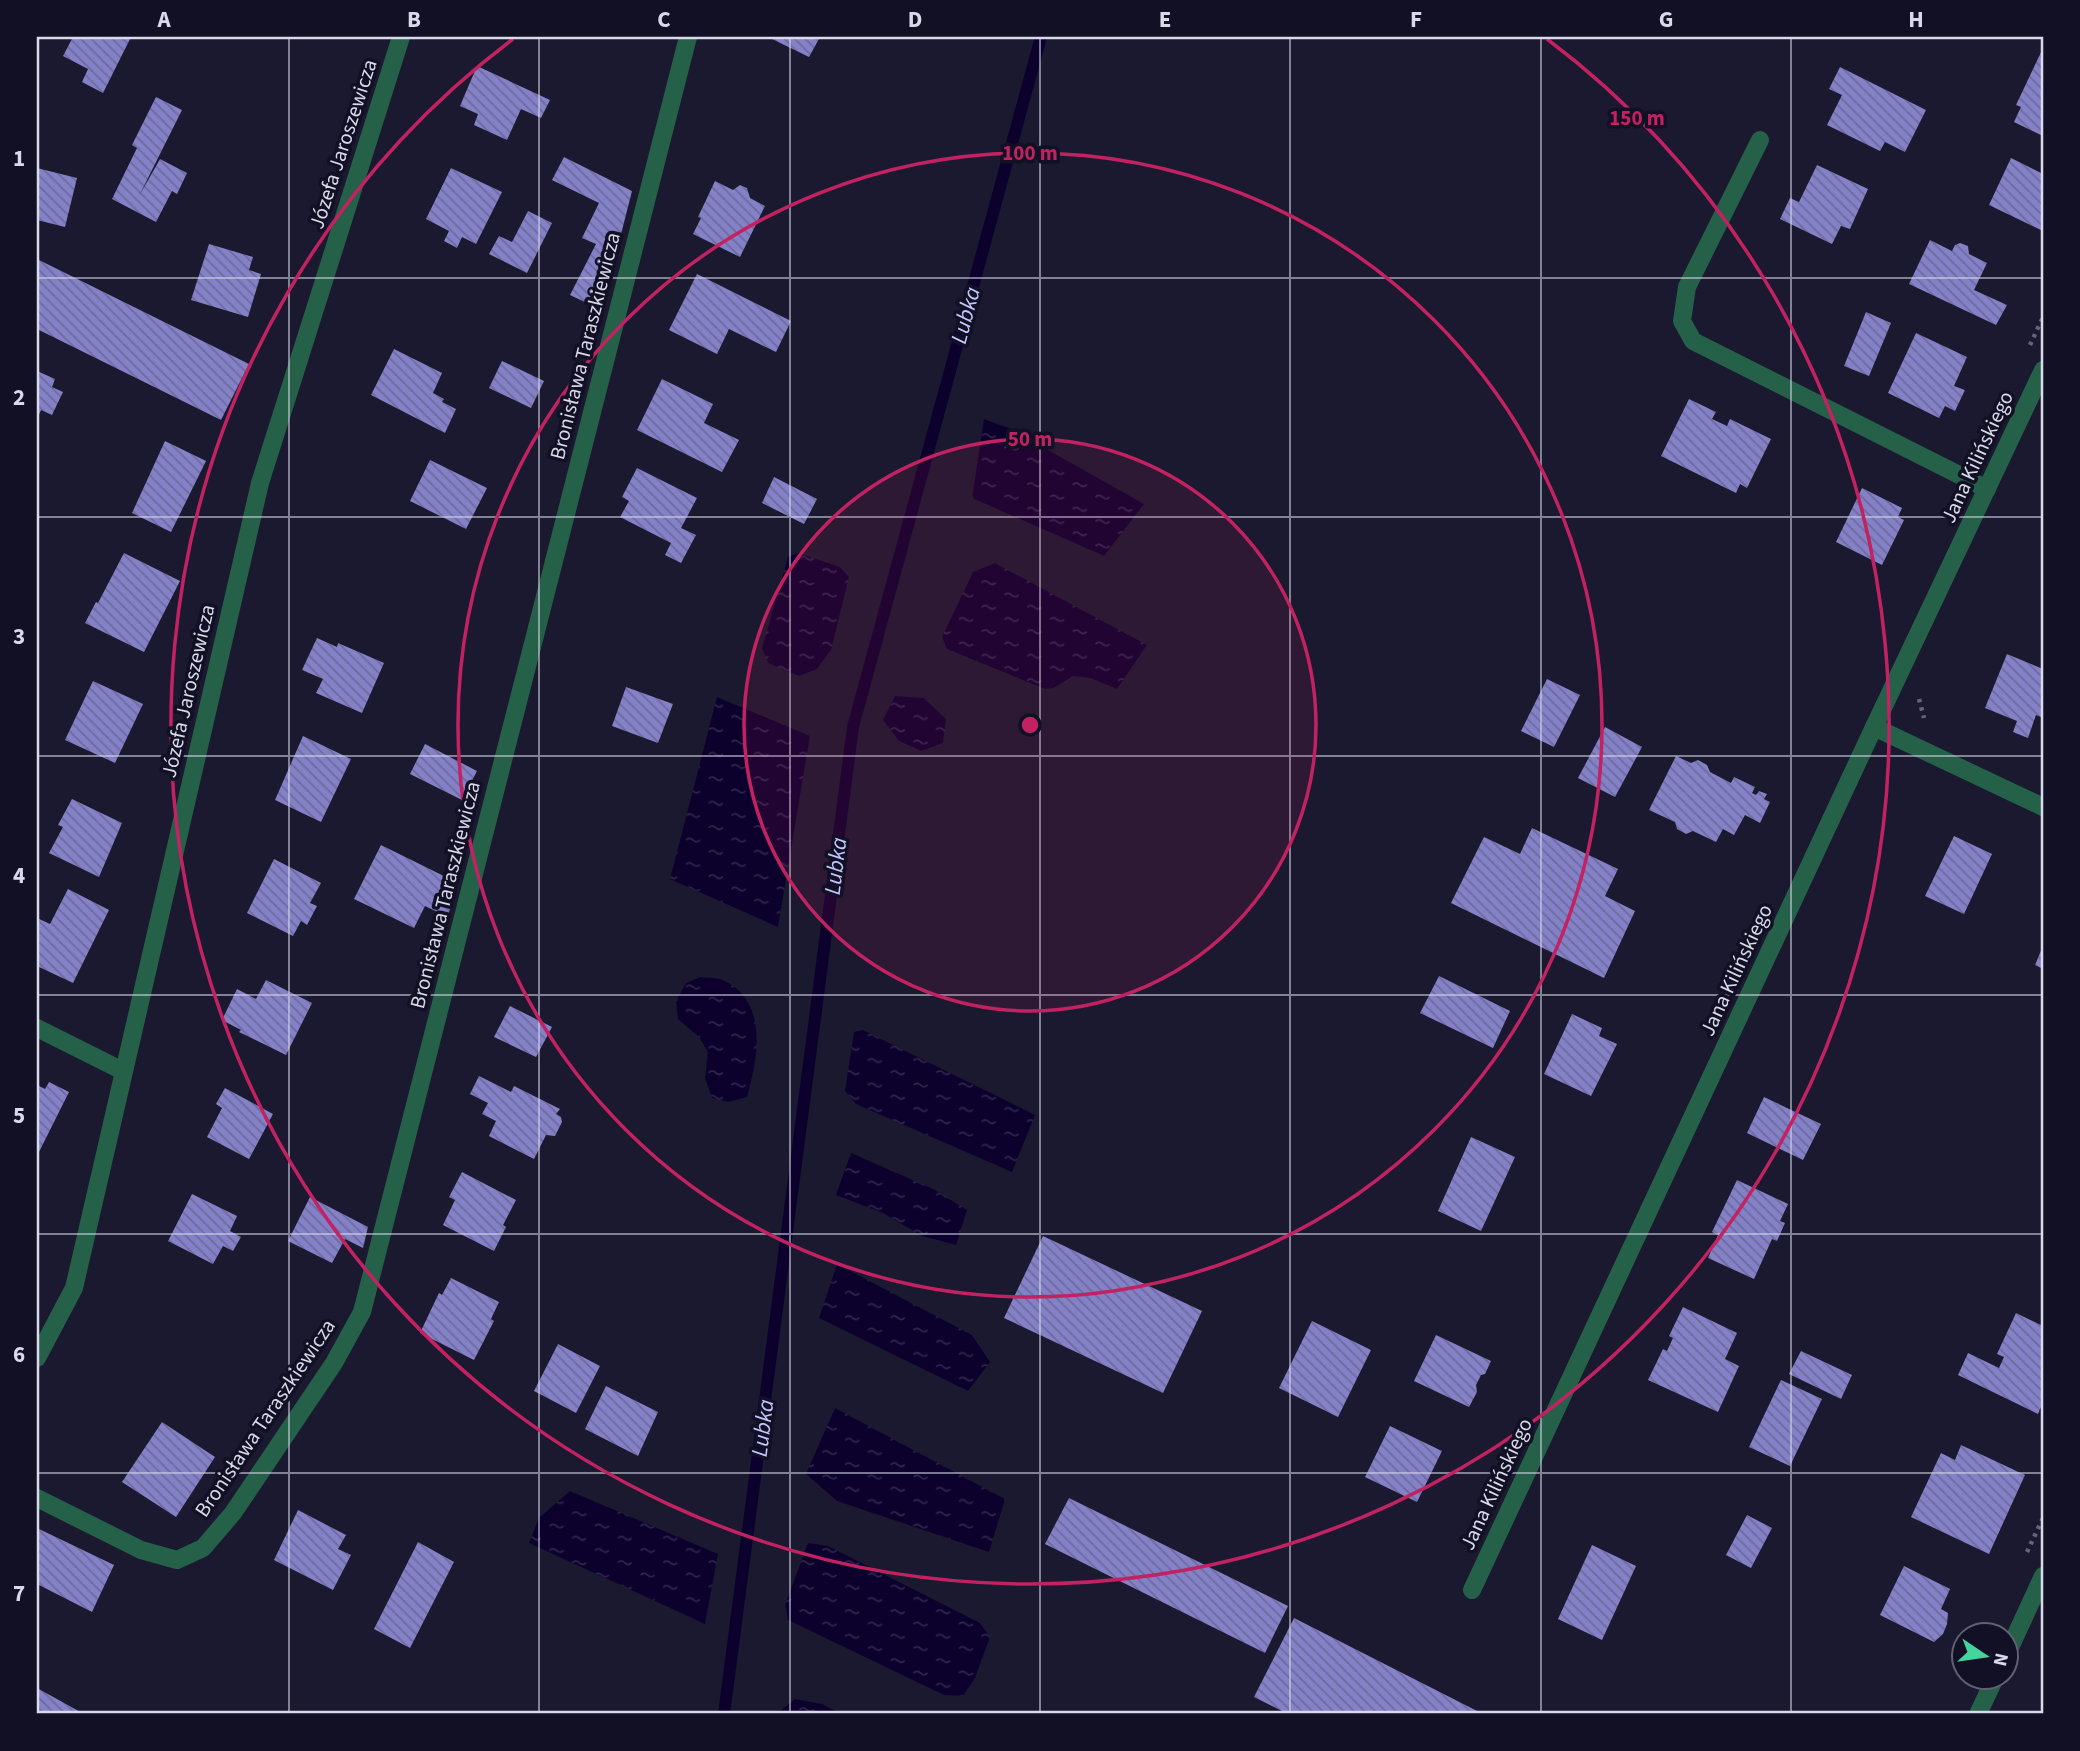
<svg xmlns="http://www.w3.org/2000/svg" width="2080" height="1751" font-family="'Source Sans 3',sans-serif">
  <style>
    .water { fill: url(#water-ripples) }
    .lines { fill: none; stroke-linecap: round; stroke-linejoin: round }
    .stream { stroke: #0c012d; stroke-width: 12 }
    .building { fill: url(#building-back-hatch) }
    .path { stroke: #656478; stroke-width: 4.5; stroke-dasharray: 3.5 5; stroke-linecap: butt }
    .minor { stroke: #256048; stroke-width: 18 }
    .grid { fill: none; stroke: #d9d9e9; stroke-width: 2; stroke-opacity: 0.55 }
    .ring { fill: none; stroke: #c32262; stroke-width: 3.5 }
    .labels { text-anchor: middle; stroke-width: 7; stroke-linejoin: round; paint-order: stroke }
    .street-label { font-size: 21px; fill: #d9d9e9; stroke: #111025 }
    .water-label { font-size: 23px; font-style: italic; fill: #c5c5ff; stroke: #111025 }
    .centre { fill: #c32262; stroke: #111025; stroke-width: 3.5 }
    .ring-label { font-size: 21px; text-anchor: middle; font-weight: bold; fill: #c32262; stroke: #111025; stroke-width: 7; stroke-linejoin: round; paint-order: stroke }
    .neatline { fill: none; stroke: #d9d9e9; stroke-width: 2.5 }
    .grid-label { font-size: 23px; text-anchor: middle; font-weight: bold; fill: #d9d9e9 }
  </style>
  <defs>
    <pattern id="water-ripples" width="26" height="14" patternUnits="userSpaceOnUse" patternTransform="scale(1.75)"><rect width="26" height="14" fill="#0c012d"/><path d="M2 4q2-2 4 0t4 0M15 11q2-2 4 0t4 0" fill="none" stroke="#2f254b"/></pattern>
    <pattern id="building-back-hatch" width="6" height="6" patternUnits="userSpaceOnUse" patternTransform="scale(1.75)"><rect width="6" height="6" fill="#8481c8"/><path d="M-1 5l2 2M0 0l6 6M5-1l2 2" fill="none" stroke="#6d6b9a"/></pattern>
  </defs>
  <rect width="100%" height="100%" fill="#1a192f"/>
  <g class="water">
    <polygon points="984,419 1011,429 1144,504 1104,556 972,498"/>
    <polygon points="798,553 840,567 849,577 831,650 817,669 799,676 768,663 762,648 788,557"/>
    <polygon points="995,563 1147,645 1117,689 1090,678 1073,676 1054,688 1045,689 947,649 942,637 973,572"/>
    <polygon points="895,696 924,698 946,719 943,743 921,751 899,741 883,720"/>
    <polygon points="717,697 810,736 778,927 670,879"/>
    <path d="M700 977C707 978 716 977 722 980 769 999 758 1059 747 1097L728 1102 712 1098 705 1078 708 1052 699 1037 678 1019 676 1001 686 983Z"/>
    <polygon points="863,1030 1035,1115 1012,1172 856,1104 845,1091 854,1032"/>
    <polygon points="851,1153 933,1189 967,1210 956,1245 922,1236 883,1213 836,1195"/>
    <polygon points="837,1264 972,1335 990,1362 968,1391 819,1318"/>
    <polygon points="835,1408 1005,1499 989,1552 837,1501 806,1474"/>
    <polygon points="570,1491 718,1554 705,1624 529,1543 539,1518"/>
    <polygon points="808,1543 828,1546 980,1623 990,1637 975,1678 963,1696 944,1695 788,1620 785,1605"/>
    <polygon points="795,1699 822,1704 842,1714 780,1714 780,1711"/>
  </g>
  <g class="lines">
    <polyline class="stream" points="724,1714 853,727 1041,37"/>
  </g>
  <g class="building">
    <polygon points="73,37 131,37 103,93 82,82 88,69 63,56"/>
    <polygon points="768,37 820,37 809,57"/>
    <polygon points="2043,48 2043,136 2014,122 2021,107 2016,105"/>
    <polygon points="477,66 550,100 541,118 521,109 507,140 474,125 478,114 460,106"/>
    <polygon points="1840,67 1926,110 1905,152 1885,142 1880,151 1827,125 1842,95 1829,89"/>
    <polygon points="156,97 182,110 139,196 160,159 187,173 177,194 172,191 156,222 112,199 137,148 132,145"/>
    <polygon points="564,157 632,191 616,254 614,253 589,304 570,295 596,244 582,238 599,203 552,180"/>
    <polygon points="2011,158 2043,174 2043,231 1989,205"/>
    <polygon points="1817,165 1868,189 1850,229 1841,226 1832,244 1780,219 1790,198 1799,202"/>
    <polygon points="37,168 77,178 65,227 37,220"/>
    <polygon points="451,168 502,192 476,244 462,237 457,248 444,241 449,231 426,219"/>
    <polygon points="715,181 733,190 740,185 747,188 750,198 765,206 740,257 693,234 701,218 698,217"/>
    <polygon points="528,211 552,223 527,273 489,254 499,236 512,242"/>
    <polygon points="1930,240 1952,251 1955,245 1960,243 1968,246 1969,254 1987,263 1974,290 2007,305 1996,325 1909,284"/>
    <polygon points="209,244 253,257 249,270 261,274 248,317 191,300"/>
    <polygon points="37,259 249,364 221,420 37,329"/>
    <polygon points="697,274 791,321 776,352 729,329 717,354 669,330"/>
    <polygon points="1866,312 1891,323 1869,376 1844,366"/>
    <polygon points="1916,333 1967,357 1954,386 1965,390 1955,411 1945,406 1939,418 1888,393"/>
    <polygon points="394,349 442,373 433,393 444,399 442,402 456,409 445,433 371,395"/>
    <polygon points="502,361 544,381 531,408 489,388"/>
    <polygon points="37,371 55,379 52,387 63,392 52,415 41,410 37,419"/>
    <polygon points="662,379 713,404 704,423 739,440 722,472 637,430"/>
    <polygon points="1689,399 1716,412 1712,419 1727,426 1730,419 1771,439 1747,488 1740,484 1736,493 1661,456"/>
    <polygon points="165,441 206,461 171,532 132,513"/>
    <polygon points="430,460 487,488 466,529 410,501"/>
    <polygon points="637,468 697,498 681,528 696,535 681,563 665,555 671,543 620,517 629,501 622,497"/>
    <polygon points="774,477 817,499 804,524 762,503"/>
    <polygon points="1862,488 1902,508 1898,517 1904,520 1882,565 1836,542"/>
    <polygon points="124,553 180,581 144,652 85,623 96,602 98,603"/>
    <polygon points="317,638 337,647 338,643 384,663 362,713 316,693 323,679 302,670"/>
    <polygon points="2007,654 2043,669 2043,718 2036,715 2028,738 2013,732 2017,721 1985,708"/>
    <polygon points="1547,679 1580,695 1554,747 1521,731"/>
    <polygon points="93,681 143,704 115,763 65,740"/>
    <polygon points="626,687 673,704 658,743 612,726"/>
    <polygon points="1605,727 1642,747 1615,797 1578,778"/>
    <polygon points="303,736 351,759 321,822 275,800"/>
    <polygon points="425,744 477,771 462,800 410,774"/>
    <polygon points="1676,756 1691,763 1698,760 1707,765 1710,772 1731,783 1734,777 1755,787 1752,793 1756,795 1759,791 1767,794 1764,799 1770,802 1760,823 1745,815 1734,835 1723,829 1716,842 1693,831 1686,834 1677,829 1675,822 1649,810"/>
    <polygon points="72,799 122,823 99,877 49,853 63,827 58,825"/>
    <polygon points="1532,828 1618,869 1605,896 1635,911 1604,978 1451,903 1484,837 1520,854"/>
    <polygon points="1954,836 1992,854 1964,914 1925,896"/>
    <polygon points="381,845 456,882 448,917 425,906 414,928 354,899"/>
    <polygon points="274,859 321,883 310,903 317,906 307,925 301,921 293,936 247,913"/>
    <polygon points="68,889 109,910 73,983 37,966 37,918 50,924"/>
    <polygon points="2043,946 2043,969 2035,965"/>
    <polygon points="1439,976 1510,1011 1493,1048 1420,1013"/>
    <polygon points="266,980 312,1003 286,1055 239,1032 241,1030 222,1020 237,989 256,999"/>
    <polygon points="510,1006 552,1027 536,1057 494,1037"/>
    <polygon points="1572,1014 1602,1028 1599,1036 1617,1044 1591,1096 1544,1074"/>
    <polygon points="479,1076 511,1092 514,1086 560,1109 556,1114 561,1117 562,1122 555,1136 546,1135 534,1159 489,1136 496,1121 482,1114 488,1103 470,1094"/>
    <polygon points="49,1082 69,1092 37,1156 37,1085 45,1089"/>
    <polygon points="225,1088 273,1114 249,1159 207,1137 222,1108 216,1104"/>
    <polygon points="1764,1097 1821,1124 1803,1160 1747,1133"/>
    <polygon points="1471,1137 1515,1157 1481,1231 1438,1211"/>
    <polygon points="462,1172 516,1200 503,1225 506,1227 494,1251 443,1225 455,1200 449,1197"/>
    <polygon points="1737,1180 1788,1204 1780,1221 1785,1223 1777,1241 1772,1239 1754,1279 1708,1258 1718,1235 1712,1232"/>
    <polygon points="192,1194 237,1216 230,1231 241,1237 233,1251 223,1246 213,1264 168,1241"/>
    <polygon points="310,1197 368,1227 363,1248 345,1239 332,1263 288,1241"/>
    <polygon points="1043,1236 1202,1311 1163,1393 1004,1318"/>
    <polygon points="451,1278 499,1302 491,1319 494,1321 474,1360 420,1333 439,1293 442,1295"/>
    <polygon points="1683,1307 1737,1333 1725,1359 1739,1366 1718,1412 1648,1380 1663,1349 1667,1351 1673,1338 1669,1336"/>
    <polygon points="2016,1313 2043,1326 2043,1402 2038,1414 1958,1375 1968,1353 1999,1368 2004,1357 1997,1354"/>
    <polygon points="1312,1321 1371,1350 1338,1417 1279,1388"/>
    <polygon points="1436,1335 1491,1361 1485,1374 1481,1375 1476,1385 1477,1392 1469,1407 1414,1381"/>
    <polygon points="558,1344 600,1366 576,1413 534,1391"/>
    <polygon points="1801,1351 1852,1375 1841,1399 1789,1374"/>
    <polygon points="1781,1380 1822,1399 1790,1466 1749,1447"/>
    <polygon points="606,1386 658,1412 638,1456 585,1429"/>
    <polygon points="162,1422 215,1457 176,1517 122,1482"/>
    <polygon points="1390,1426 1442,1451 1417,1502 1365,1477"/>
    <polygon points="1961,1445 2025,1475 1989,1554 1911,1517 1941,1453 1955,1460"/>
    <polygon points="1069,1498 1288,1606 1265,1653 1045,1544"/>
    <polygon points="298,1510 346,1535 338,1549 351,1555 333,1590 274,1560"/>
    <polygon points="1747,1515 1772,1528 1751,1568 1726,1555"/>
    <polygon points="37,1528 114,1565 92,1612 37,1584"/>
    <polygon points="418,1542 454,1562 410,1648 374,1629"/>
    <polygon points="1592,1545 1636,1566 1602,1640 1558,1619"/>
    <polygon points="1904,1566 1950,1589 1941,1609 1948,1613 1947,1624 1943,1634 1934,1642 1880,1615"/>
    <polygon points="1294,1618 1483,1714 1288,1714 1254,1697"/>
    <polygon points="37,1688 84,1714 37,1714"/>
  </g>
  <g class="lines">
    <g class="path">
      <polyline points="2030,345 2043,317"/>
      <polyline points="1919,699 1924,718"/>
      <polyline points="2027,1552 2043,1518"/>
    </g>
    <g class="minor">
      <polyline points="1760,140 1687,287 1682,321 1693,341 1987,489"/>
      <polyline points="1874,727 2043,807"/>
      <polyline points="37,1028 123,1071"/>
      <polyline points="37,1358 74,1288 260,483 401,37"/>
      <polyline points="37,1498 141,1550 177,1560 203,1548 233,1513 334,1363 362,1312 688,37"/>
      <polyline points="1472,1590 1874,727 2043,370"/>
      <polyline points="2007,1654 2043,1576"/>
      <polyline points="1978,1714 1995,1678"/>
    </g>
  </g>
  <path class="grid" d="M289 37V1714M539 37V1714M790 37V1714M1040 37V1714M1290 37V1714M1541 37V1714M1791 37V1714M37 278H2043M37 517H2043M37 756H2043M37 995H2043M37 1234H2043M37 1473H2043"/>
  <circle cx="1030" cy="725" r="286" fill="#c32262" fill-opacity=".12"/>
  <g class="ring">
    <circle cx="1030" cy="725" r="286"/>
    <circle cx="1030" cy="725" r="572"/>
    <path d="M1547 39A859 859 0 1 1 513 39"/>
  </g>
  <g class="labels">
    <g class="street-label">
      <text transform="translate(343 144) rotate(-72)" y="7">Józefa Jaroszewicza</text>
      <text transform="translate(585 346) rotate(-76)" y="7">Bronisława Taraszkiewicza</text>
      <text transform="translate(1977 457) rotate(-65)" y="7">Jana Kilińskiego</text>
      <text transform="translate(188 691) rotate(-77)" y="7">Józefa Jaroszewicza</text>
      <text transform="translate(445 895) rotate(-76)" y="7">Bronisława Taraszkiewicza</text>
      <text transform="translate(1736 970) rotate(-65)" y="7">Jana Kilińskiego</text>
      <text transform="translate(265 1418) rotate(-56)" y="7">Bronisława Taraszkiewicza</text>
      <text transform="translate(1496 1484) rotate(-65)" y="7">Jana Kilińskiego</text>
    </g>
    <g class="water-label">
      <text transform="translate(965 315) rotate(-75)" y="8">Lubka</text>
      <text transform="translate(835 866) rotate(-83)" y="8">Lubka</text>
      <text transform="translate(762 1428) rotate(-83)" y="8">Lubka</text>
    </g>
  </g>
  <circle cx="1030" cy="725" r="10" class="centre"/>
  <g class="ring-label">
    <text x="1637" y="125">150 m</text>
    <text x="1030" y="160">100 m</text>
    <text x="1030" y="446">50 m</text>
  </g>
  <rect width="2080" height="1751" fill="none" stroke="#111025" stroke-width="77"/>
  <g transform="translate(1985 1656) rotate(103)"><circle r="33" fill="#111025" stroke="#616073" stroke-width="2"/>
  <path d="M0-5L12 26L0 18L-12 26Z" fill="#46d49e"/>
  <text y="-10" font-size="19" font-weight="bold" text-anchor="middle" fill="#d9d9e9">N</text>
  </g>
  <rect x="38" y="38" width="2004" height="1674" class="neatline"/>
  <g class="grid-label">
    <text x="164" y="27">A</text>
    <text x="414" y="27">B</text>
    <text x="664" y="27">C</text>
    <text x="915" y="27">D</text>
    <text x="1165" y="27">E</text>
    <text x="1416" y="27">F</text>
    <text x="1666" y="27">G</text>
    <text x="1916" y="27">H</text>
    <text x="19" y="166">1</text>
    <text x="19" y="405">2</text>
    <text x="19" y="644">3</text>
    <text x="19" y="883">4</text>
    <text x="19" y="1123">5</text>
    <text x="19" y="1362">6</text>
    <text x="19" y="1601">7</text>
  </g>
</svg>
